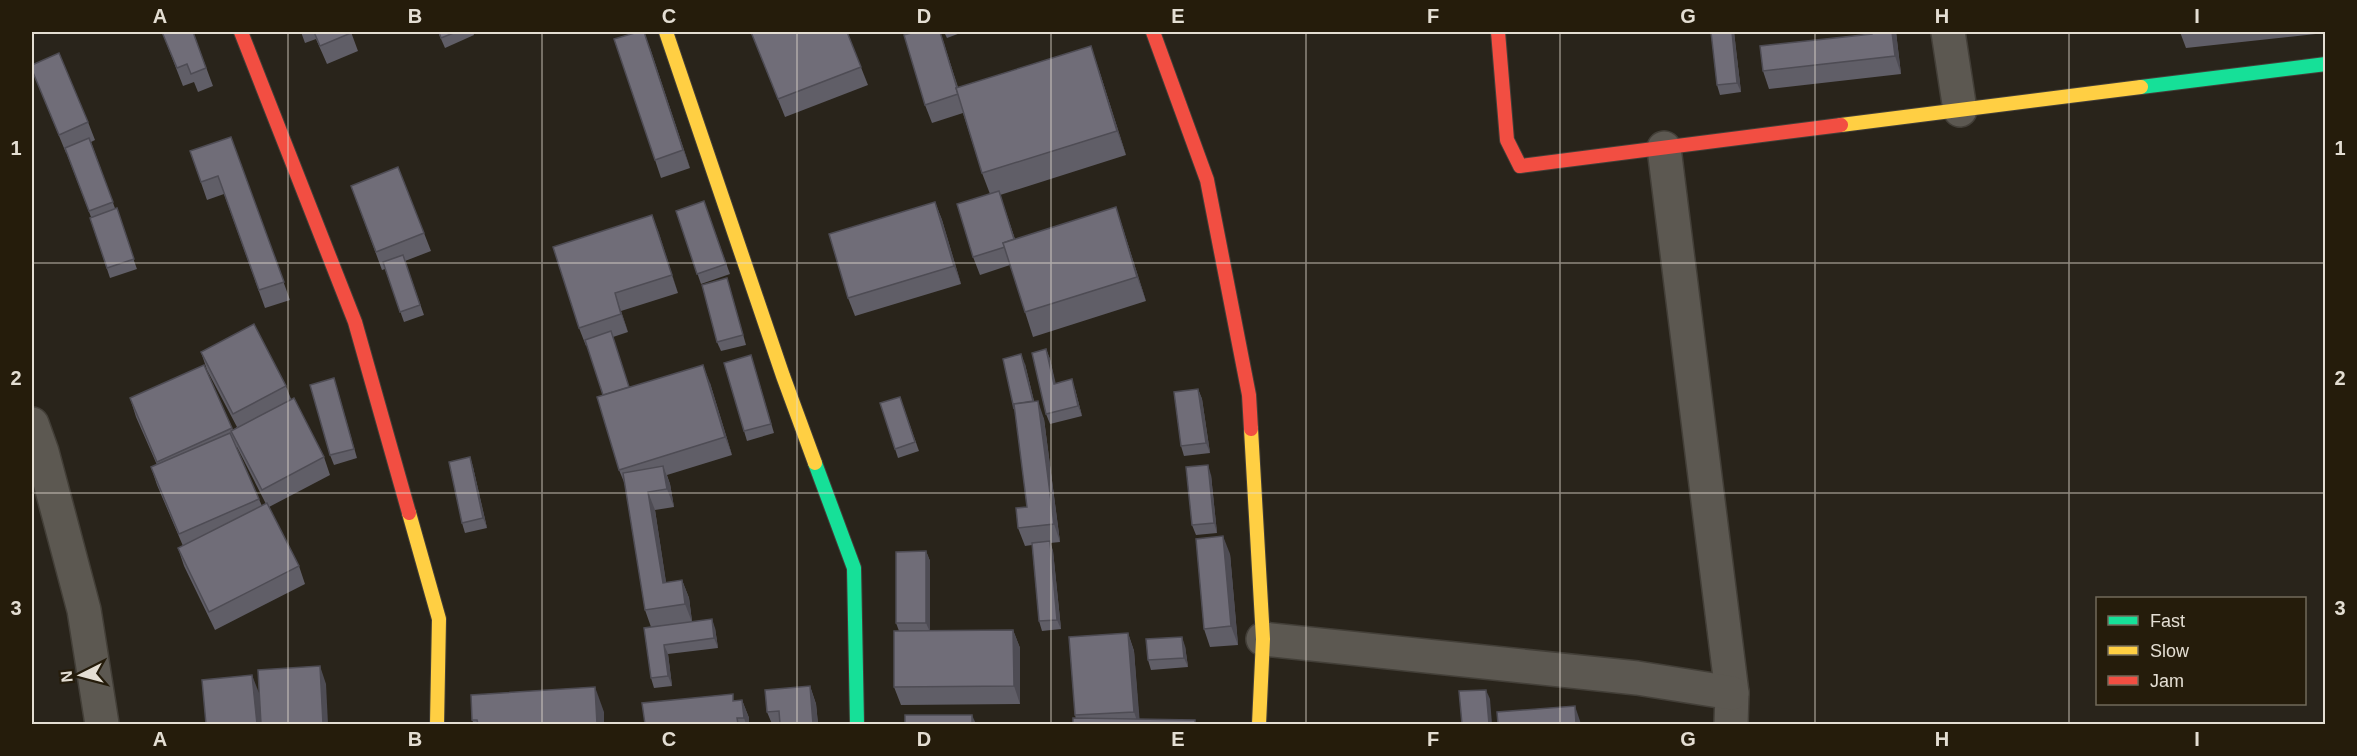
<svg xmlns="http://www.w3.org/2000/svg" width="2357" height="756" font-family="Arial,sans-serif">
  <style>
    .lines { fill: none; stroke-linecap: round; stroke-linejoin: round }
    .street-casing { stroke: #433f38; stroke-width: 36 }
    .fast-casing { stroke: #433f38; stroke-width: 16 }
    .slow-casing { stroke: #433f38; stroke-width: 16 }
    .jam-casing { stroke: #433f38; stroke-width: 16 }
    .street { stroke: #5c5851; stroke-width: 33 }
    .fast { stroke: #16e098; stroke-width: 14 }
    .slow { stroke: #ffcf43; stroke-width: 14 }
    .jam { stroke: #f24e42; stroke-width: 14 }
    .wall { fill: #605e67; fill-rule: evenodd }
    .shaded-wall { fill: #4e4c54 }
    .building { fill: #706d78; stroke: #4e4c54; stroke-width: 1.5 }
    .grid { fill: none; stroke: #e4ded3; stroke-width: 1.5; stroke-opacity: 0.55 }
    .neatline { fill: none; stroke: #e4ded3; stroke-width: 2 }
    .grid-label { font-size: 20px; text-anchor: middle; font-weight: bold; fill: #e4ded3 }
  </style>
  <rect width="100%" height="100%" fill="#29241b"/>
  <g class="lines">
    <defs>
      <g id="street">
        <polyline points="1948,32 1960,110"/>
        <polyline points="1664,148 1732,693 1731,724"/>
        <polyline points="32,424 42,452 84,610 102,724"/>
        <polyline points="1263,639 1637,678 1732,693"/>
      </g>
      <g id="fast">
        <polyline points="2141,87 2326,64"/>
        <polyline points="815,463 854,568 857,724"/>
      </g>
      <g id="slow">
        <polyline points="666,32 783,376 815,463"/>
        <polyline points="1841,125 2141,87"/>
        <polyline points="1251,429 1263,639 1259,724"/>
        <polyline points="409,513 439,619 437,724"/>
      </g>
      <g id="jam">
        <polyline points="241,32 355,322 409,513"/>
        <polyline points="1153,32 1207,180 1249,395 1251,429"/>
        <polyline points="1498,32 1507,140 1520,166 1841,125"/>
      </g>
    </defs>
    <use href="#street" class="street-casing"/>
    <use href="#fast" class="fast-casing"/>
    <use href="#slow" class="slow-casing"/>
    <use href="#jam" class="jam-casing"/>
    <use href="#street" class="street"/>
    <use href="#fast" class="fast"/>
    <use href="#slow" class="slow"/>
    <use href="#jam" class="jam"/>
  </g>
  <g class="wall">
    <polygon points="162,32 193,32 213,86 198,92 194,82 183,86"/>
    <polygon points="301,32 351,32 358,51 327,64 316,39 305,43"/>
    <polygon points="438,32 473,32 474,35 445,48"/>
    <polygon points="751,32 847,32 868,85 785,117"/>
    <polygon points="940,32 958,87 1099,70 1126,155 1000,195 1015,239 1116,207 1124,232 1146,301 1033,337 1025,312 1010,265 980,275 973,257 990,194 982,173 963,113 932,123 925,105"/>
    <polygon points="944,32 963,32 947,38"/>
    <polygon points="1711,32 1734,32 1741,92 1720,95 1717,85"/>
    <polygon points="1872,32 1896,32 1901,74 1769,89 1763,71 1872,34"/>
    <polygon points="2180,32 2325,32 2325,33 2186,48"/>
    <polygon points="650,48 690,168 661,178 655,160"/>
    <polygon points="32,70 88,122 95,140 91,142 137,269 110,278 90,218 91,217 66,152 66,153"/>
    <polygon points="231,137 290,300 265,308 224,194 207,200 190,151"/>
    <polygon points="351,186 424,233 431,251 405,261 424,315 404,322 385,269 382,270"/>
    <polygon points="704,201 730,274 701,284 676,211"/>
    <polygon points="935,202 942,220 961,284 855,316 848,298"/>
    <polygon points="652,215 678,293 621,311 628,332 613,337 629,387 710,383 732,455 667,475 670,484 674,507 655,510 666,583 682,580 689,598 692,621 715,628 718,648 668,654 672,686 654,688 651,678 651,627 645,610 626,487 619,470 603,395 587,345 586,346 579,328"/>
    <polygon points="730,288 746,345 721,351 717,342"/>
    <polygon points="1046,349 1050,359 1055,383 1075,389 1082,416 1050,424 1046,414"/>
    <path d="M201 352 286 386 291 399 324 457 330 475 269 507 299 566 305 584 215 630 184 566 178 548 183 546 157 485 151 467 157 465 136 417 130 398 204 365 233 430 237 427 207 370ZM236 447H237L266 504 262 506Z"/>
    <polygon points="751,355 774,433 747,441 744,431"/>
    <polygon points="1025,364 1034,401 1044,419 1060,542 1050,543 1053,551 1061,629 1042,631 1039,621 1032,545 1025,546 1018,528 1027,507"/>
    <polygon points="337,388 357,458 334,465 330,455"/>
    <polygon points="1198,389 1202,399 1210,453 1184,456 1181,446"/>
    <polygon points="900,397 919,451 898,458 880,403"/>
    <polygon points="470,457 473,467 487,528 465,533 462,523"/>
    <polygon points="1211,475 1217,533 1196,535 1192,525"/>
    <polygon points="926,551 930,561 930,631 1013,630 1020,648 1020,704 901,705 894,687 899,631 896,623"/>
    <polygon points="1230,554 1238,645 1210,647 1204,629"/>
    <polygon points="1128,633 1134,651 1139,719 1076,719 1075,715"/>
    <polygon points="1185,646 1188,667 1151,670 1148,660"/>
    <polygon points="810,686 816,704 818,724 772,724 767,712"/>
    <polygon points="735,700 742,700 749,718 749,724 645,724"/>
    <polygon points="604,712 604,724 474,724 472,720"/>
  </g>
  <g class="shaded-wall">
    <polygon points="644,32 650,48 690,168 683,150"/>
    <polygon points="940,32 944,43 965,112 959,94"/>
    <polygon points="1732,32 1734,32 1741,92 1737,83"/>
    <polygon points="1892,32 1896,32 1901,74 1895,56"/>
    <polygon points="1091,46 1099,70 1126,155 1117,131"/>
    <polygon points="999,191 1005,209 1022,261 1015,243"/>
    <polygon points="935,202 942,220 961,284 954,266"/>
    <polygon points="1116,207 1124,232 1146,301 1137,277"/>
    <polygon points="652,215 659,233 678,293"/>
    <polygon points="615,293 628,332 621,314"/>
    <polygon points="1046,349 1050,359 1058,393 1054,384"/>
    <polygon points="1021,354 1025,364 1037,414 1034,404"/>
    <polygon points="703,365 710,383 732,455 725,437"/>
    <polygon points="1072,379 1075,389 1082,416 1078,406"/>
    <polygon points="1198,389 1202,399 1210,453 1206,443"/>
    <polygon points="1038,401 1044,419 1060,542 1054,524"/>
    <polygon points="470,457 473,467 487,528 483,518"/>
    <polygon points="1208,465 1211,475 1217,533 1214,523"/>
    <polygon points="663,466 670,484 674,507 667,489"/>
    <polygon points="648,492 655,510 669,601 663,583"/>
    <polygon points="1223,536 1230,554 1238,645 1231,626"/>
    <polygon points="1050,541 1053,551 1061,629 1057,620"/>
    <polygon points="926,551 930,561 930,632 926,623"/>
    <polygon points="682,580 689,598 692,622 685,604"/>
    <polygon points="712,619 715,628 718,648 714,638"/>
    <polygon points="1013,630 1020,648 1020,704 1014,686"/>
    <polygon points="1128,633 1134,651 1140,724 1138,724 1134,712"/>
    <polygon points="1182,637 1185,646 1188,667 1184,658"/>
    <polygon points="664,645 668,654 672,686 668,676"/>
    <polygon points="320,666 326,684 328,724 323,724"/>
    <polygon points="252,675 259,693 262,724 257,724"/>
    <polygon points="810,686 816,704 818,724 813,724"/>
    <polygon points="595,687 604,712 604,724 597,724"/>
    <polygon points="1486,690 1490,699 1492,724 1489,724"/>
    <polygon points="742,700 749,718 749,724 746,724 744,718"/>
    <polygon points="1575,706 1581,724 1576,724"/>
    <polygon points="972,715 976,724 972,724"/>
  </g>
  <g class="building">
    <polygon points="162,32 193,32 206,68 191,74 187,64 177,68"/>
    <polygon points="314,32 351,32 351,33 320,46"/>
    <polygon points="439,32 456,32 441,38"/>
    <polygon points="638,32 644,32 683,150 655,160 614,39"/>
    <polygon points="751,32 847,32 861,67 778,99"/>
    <polygon points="915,32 940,32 957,88 956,88 958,94 925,105 904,35"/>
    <polygon points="1711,32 1732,32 1737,83 1717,85"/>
    <polygon points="1872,32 1892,32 1895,56 1763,71 1760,46 1872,34"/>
    <polygon points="1091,46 1117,131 982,173 956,88"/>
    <polygon points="59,53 88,122 59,135 32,70 32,65"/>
    <polygon points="231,137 284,282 259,290 218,176 201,182 190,151"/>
    <polygon points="89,138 113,202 89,211 65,148"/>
    <polygon points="398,167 424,233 376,252 351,186"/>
    <polygon points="999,191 1014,239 1003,243 1005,247 973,257 957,204"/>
    <polygon points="704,201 726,264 697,274 676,211"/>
    <polygon points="935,202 954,266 848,298 829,234"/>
    <polygon points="1116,207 1137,277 1025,312 1003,243"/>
    <polygon points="117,208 134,259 107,268 90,218"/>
    <polygon points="652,215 672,275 615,293 621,314 579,328 553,247"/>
    <polygon points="403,255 420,305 400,312 383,262"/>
    <polygon points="727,278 743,335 717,342 702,285"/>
    <polygon points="254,324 286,386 233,414 201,352"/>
    <polygon points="611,331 629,387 603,395 585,340"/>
    <polygon points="1046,349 1054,384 1072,379 1078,406 1046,414 1032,353"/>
    <polygon points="1021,354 1033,401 1014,404 1014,409 1003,359"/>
    <polygon points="751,355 771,424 744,431 724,363"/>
    <polygon points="204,365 232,428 157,462 130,398"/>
    <polygon points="703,365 725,437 619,470 597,397"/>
    <polygon points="334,378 354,449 330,455 310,385"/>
    <polygon points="1198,389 1206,443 1181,446 1174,392"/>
    <polygon points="900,397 915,442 895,449 880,403"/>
    <polygon points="294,398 324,457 262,490 231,431"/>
    <polygon points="1038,401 1054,524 1018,528 1016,508 1027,507 1014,404"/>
    <polygon points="230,433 259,499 179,534 151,467"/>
    <polygon points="470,457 483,518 462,523 449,462"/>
    <polygon points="1208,465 1214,523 1192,525 1186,467"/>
    <polygon points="663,466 667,489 648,492 663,583 682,580 685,604 645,610 623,473"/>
    <polygon points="267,503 299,566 209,612 178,548"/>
    <polygon points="1223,536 1231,626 1204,629 1196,539"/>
    <polygon points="1050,541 1057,620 1039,621 1032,543"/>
    <polygon points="926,551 926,623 896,623 896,552"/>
    <polygon points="712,619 714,638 664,645 668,676 651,678 644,628"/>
    <polygon points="1013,630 1014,686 894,687 894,631"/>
    <polygon points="1128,633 1134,712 1075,715 1069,637"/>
    <polygon points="1182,637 1184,658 1148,660 1146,639"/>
    <polygon points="320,666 323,724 261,724 258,670"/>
    <polygon points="252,675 257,724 206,724 202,680"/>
    <polygon points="810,686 813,724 780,724 779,711 767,712 765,690"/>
    <polygon points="595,687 597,724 478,724 477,720 472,720 471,695"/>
    <polygon points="1486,690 1489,724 1462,724 1459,691"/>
    <polygon points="733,694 733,701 742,700 744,718 737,718 738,724 645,724 642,703"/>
    <polygon points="1575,706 1576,724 1498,724 1497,712"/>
    <rect x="905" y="715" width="67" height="9"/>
    <polygon points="1073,718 1195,720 1195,724 1073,724"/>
  </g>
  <path class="grid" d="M288 32V724M542 32V724M797 32V724M1051 32V724M1306 32V724M1560 32V724M1815 32V724M2069 32V724M32 263H2326M32 493H2326"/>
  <rect width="2357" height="756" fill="none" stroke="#251c0b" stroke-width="66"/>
  <rect x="2096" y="597" width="210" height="108" fill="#251c0b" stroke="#716a5b" stroke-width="1.5"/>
  <rect x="2108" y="616" width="30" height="9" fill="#16e098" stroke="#716a5b" stroke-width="1.5"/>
  <text x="2150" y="627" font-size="18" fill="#e4ded3">Fast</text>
  <rect x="2108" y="646" width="30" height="9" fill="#ffcf43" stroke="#716a5b" stroke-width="1.5"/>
  <text x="2150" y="657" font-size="18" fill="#e4ded3">Slow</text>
  <rect x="2108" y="676" width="30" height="9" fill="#f24e42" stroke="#716a5b" stroke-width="1.5"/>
  <text x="2150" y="687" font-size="18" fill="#e4ded3">Jam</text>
  <g transform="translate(81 675) rotate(264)" stroke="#251c0b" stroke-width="4.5" paint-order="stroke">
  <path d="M0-4.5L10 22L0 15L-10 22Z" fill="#e4ded3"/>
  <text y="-9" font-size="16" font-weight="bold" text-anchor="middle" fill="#e4ded3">N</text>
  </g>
  <rect x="33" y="33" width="2291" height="690" class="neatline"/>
  <g class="grid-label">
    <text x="160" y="23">A</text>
    <text x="415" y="23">B</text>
    <text x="669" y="23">C</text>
    <text x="924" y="23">D</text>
    <text x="1178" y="23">E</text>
    <text x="1433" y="23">F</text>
    <text x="1688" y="23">G</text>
    <text x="1942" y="23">H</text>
    <text x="2197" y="23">I</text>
    <text x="16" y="155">1</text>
    <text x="2340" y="155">1</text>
    <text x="16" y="385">2</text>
    <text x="2340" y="385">2</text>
    <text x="16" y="615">3</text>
    <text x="2340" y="615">3</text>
    <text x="160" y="746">A</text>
    <text x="415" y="746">B</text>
    <text x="669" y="746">C</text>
    <text x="924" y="746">D</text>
    <text x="1178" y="746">E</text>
    <text x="1433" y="746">F</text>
    <text x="1688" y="746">G</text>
    <text x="1942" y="746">H</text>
    <text x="2197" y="746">I</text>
  </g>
</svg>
